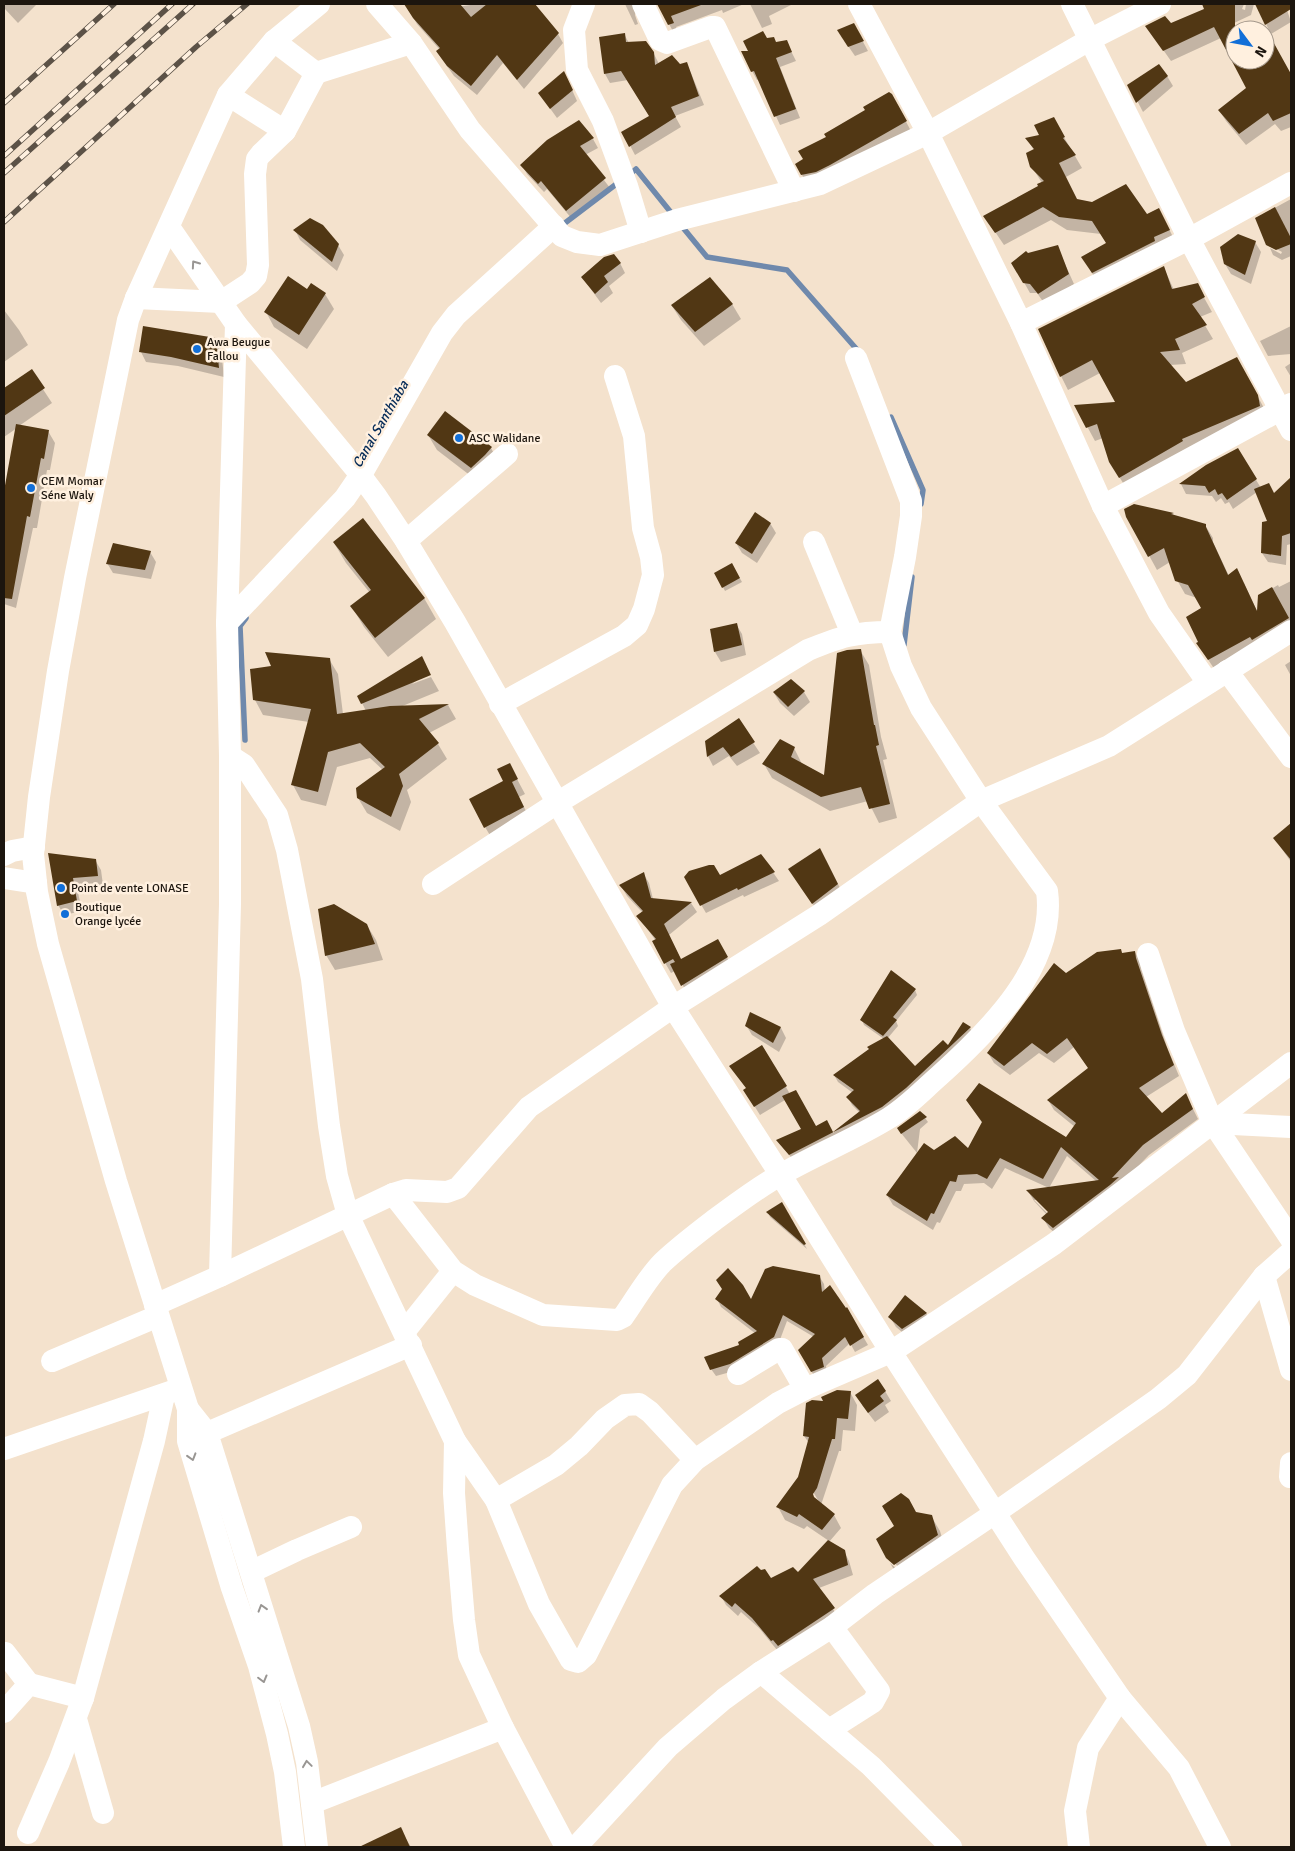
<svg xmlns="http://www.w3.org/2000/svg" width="1295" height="1851" font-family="Signika,sans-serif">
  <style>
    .shadow { fill: #0003; fill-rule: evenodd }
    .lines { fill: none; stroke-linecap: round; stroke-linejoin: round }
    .stream { stroke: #6f89ac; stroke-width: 5.5 }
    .building { fill: #513714 }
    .street { stroke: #fff; stroke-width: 22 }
    .rail-casing { stroke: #5c5247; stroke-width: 5.5 }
    .rail { stroke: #fff0df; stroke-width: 4; stroke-dasharray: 11; stroke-linecap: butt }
    .oneway { stroke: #999693 }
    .poi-dot { fill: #126fd8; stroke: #fff0df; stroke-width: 2 }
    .labels { text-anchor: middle; stroke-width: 5; stroke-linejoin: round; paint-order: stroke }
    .poi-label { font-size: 12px; fill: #1c150e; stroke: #fff0df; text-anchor: start }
    .water-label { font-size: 14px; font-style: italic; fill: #052b58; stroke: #fff0df }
  </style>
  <rect width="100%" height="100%" fill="#f4e2cd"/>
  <g class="shadow">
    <polygon points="4,4 37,4 18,23 4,8"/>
    <polygon points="405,4 461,4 457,7 477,4 533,4 558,34 563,43 524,89 503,63 477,95 454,76 437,52 440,50 417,24"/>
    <polygon points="625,4 642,4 637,8 635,15 638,24 635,25"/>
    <polygon points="658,4 744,4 723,13 722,10 676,27 679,34 675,35"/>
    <polygon points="750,4 793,4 769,16 772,24 762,28"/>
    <polygon points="1203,4 1244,4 1242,9 1245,10 1246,4 1254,4 1251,15 1230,25 1235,36 1235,60 1265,60 1265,40 1271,40 1291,76 1291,127 1281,131 1275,124 1246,145 1226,121 1219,110 1248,88 1221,38 1171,61 1147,27 1171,24 1206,10"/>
    <polygon points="1269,4 1285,4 1291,22 1271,34 1259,10"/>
    <polygon points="854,25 868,51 855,56 844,40"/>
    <polygon points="624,34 629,43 653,52 659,64 680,66 686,64 691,73 704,105 675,116 681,127 635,155 623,132 650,117 628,80 610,83 605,74"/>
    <polygon points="767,39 776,43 786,41 796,61 780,67 800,118 780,125 759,79 757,80 752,71 750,53"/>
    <polygon points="1167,76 1173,86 1143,112 1129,85"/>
    <polygon points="569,83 577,101 557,118 539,93"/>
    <polygon points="897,105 911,131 808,185 802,175"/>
    <polygon points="1061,132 1082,168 1066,177 1077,200 1147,215 1166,223 1176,243 1100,285 1090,270 1107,244 1101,234 1067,230 1051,220 1004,245 985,217 1040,187 1042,183 1032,167 1034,150 1027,139"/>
    <polygon points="593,139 598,148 585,155 610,188 572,219 547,189 544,192 527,174 522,165"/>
    <polygon points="1291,199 1291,256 1282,260 1273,255 1270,248 1281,254 1282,252 1267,244 1256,218"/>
    <polygon points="295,230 338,245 344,255 337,271 300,240"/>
    <polygon points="1255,242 1261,252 1251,284 1231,274 1225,264"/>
    <polygon points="1057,246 1074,284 1044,303 1037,293 1030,293 1013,263 1027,255"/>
    <polygon points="620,263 625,273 609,286 613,293 601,303 582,277"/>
    <polygon points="1164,268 1174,290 1197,285 1212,312 1200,317 1213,339 1182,353 1186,364 1170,365 1186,383 1245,373 1265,410 1128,491 1110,462 1103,438 1095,441 1076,406 1117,403 1100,373 1068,390 1061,376"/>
    <polygon points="307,291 325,294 334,309 307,349 274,327 266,312"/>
    <polygon points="732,304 741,319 704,346 681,320 672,306"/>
    <polygon points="4,310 19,330 28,345 4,362"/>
    <polygon points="1291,326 1291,354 1268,356 1260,341"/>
    <polygon points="215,339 221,349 224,377 178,366 146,362 141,352"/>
    <polygon points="1291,363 1291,377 1285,367"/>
    <polygon points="31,371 52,403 19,426 48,431 55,443 50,470 47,470 37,528 33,528 16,608 4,604 4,498 17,428 4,437 4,390"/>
    <polygon points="428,435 491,448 499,463 480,483 437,450"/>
    <polygon points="1237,449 1261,488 1274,494 1291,479 1291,544 1287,545 1286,565 1268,562 1262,553 1269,522 1257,492 1233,509 1229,502 1225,504 1221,498 1216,502 1212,496 1186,494 1181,484 1206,466"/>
    <polygon points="1134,506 1173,514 1174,516 1205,525 1213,538 1213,542 1229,576 1244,583 1258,613 1259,596 1278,585 1279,587 1291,581 1291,633 1217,673 1197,643 1199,642 1203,609 1197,598 1185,594 1177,580 1170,562 1157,570 1128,517"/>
    <polygon points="770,523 776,533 757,563 742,553 736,543"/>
    <polygon points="334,543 424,598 436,619 388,657 364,627 352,607 370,593 346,563"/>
    <polygon points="150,552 156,562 151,579 113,573 107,563"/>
    <polygon points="732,565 742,582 725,591 716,574"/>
    <polygon points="736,624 742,634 746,655 721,662 715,652"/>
    <polygon points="860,650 869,665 881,737 887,759 883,760 897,818 879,823 868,801 830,811 772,778 764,764 794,748 802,764 825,777"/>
    <polygon points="329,659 338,674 343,714 366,711 359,697 417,680 412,684 431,677 439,691 400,707 448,705 456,719 429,733 438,744 447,759 407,790 411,802 400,831 367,813 358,798 383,770 370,758 337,767 326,806 301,800 293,785 309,722 263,715 255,700"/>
    <polygon points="1291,661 1291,676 1285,665"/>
    <polygon points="791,681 804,692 810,702 794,716 780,703 774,693"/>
    <polygon points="738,720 760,753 737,766 729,756 713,766 708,756"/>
    <polygon points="509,764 525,794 519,797 532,823 494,842 485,827 505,782"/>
    <polygon points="1291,826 1291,862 1275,839"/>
    <polygon points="49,854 95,860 101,870 103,885 77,888 82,911 64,915 58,905"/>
    <polygon points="761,855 779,881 744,897 743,895 706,913 685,877 719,876"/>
    <polygon points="826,860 843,894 819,913 795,879"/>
    <polygon points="643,873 649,883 653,899 691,903 697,912 669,935 681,960 723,950 732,967 688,995 675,971 671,973 653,942 656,941 638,916 642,912 627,896 621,886"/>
    <polygon points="366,924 376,940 383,960 335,970 326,955"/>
    <path d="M1121 951 1123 954 1135 952 1140 962 1141 969 1167 1047 1179 1076 1146 1097 1162 1115 1186 1095 1198 1119 1149 1155 1121 1184 1060 1237 1049 1228 1043 1218 1047 1215 1034 1201 1028 1191 1049 1188 1005 1168 992 1189 984 1183 964 1184 961 1191H956L940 1223 937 1222 933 1230 893 1205 887 1195 934 1151 969 1150 983 1124 967 1101 1066 1139 1075 1127 1054 1110 1048 1100 1089 1069 1074 1047 1054 1063 1039 1053 1010 1075 994 1063 988 1053 1066 975ZM1067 1156 1096 1181 1049 1188ZM1034 1200H1037L1053 1216 1052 1218Z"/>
    <polygon points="915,990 917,995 896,1021 898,1026 887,1039 915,1067 948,1047 964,1024 970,1028 974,1035 910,1096 794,1161 778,1141 802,1129 785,1100 760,1115 745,1091 747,1089 731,1066 762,1046 790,1094 816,1128 831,1128 833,1133 860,1113 852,1105 848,1097 853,1093 838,1082 834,1075 884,1039 864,1025 862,1020"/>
    <polygon points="751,1014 781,1028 786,1038 779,1052 752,1035 746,1025"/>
    <polygon points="925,1118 928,1122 920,1129 917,1153 901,1133"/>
    <polygon points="782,1204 807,1249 770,1217 768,1212"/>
    <polygon points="819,1276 824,1284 825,1292 845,1310 847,1309 868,1345 855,1352 850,1343 826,1366 827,1374 816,1379 799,1350 814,1337 787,1321 778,1345 734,1371 716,1376 711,1369 756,1334 721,1307 717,1299 752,1302"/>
    <polygon points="926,1313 931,1323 909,1338 896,1327 890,1317"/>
    <polygon points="885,1391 891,1401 885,1405 889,1412 875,1422 862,1405"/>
    <path d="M850 1392 857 1405 855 1431 843 1430 841 1451H839L821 1505 834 1515 841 1528 829 1542 844 1551 849 1561 853 1575 819 1588 839 1618 777 1650 759 1628 741 1612 738 1616 726 1605 721 1596 770 1580 798 1574 829 1541 807 1526 804 1529 785 1520 778 1507 799 1477 809 1443 804 1436 825 1403ZM811 1488 819 1502 814 1499Z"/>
    <polygon points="916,1514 931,1516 940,1531 946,1551 896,1573 890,1563 898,1570 900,1568 887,1557"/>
    <polygon points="400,1829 411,1847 362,1847"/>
  </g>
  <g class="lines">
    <g class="stream">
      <polyline points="629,175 636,169 673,215"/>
      <polyline points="680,224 707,257 787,270 860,353"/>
      <polyline points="561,226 619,182"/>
      <polyline points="891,417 923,490 921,504"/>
      <polyline points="904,645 912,577"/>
      <polyline points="245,740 240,626 246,618"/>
    </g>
  </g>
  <g class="building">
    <polygon points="404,4 460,4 471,17 487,4 535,4 559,33 517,80 497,55 471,86 447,66 436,51 440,48 413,18"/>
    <polygon points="657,4 700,4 701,5 671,16 674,23 668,25"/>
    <polygon points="1202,4 1235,4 1235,60 1265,60 1265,27 1291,74 1291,113 1273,121 1268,113 1239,134 1218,110 1246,88 1214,27 1163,51 1145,26 1165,16 1171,23 1204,9"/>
    <polygon points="1255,4 1291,4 1291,9 1265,25"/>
    <polygon points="854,23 864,41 848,47 837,30"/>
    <polygon points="763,31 767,38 774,37 776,42 787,40 792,52 776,58 796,109 774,117 754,71 751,72 741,51 748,51 743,41"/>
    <polygon points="625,33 626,42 646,41 654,52 655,65 672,55 680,64 687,62 699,96 671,107 676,117 629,147 621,132 649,116 621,71 604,74 599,37"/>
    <polygon points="1159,64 1168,76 1136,103 1127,85"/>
    <polygon points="564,71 573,90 550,109 538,93"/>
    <polygon points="889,92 892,94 907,121 830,165 816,172 801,175 795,164 803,159 798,151 826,137 824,134 865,110 863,107"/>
    <polygon points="1054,117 1065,137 1063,138 1076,155 1059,163 1077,199 1092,202 1126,184 1147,214 1159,208 1170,230 1154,237 1155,241 1092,273 1081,257 1106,243 1092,221 1059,217 1043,207 995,233 983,216 1038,186 1037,184 1044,181 1030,167 1026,153 1034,149 1025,138 1039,135 1034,125"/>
    <polygon points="579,120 594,138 580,146 606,178 566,211 541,181 538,184 520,165 547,140"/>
    <polygon points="1275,207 1291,238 1291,244 1276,250 1266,245 1255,218"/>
    <polygon points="310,218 323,225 339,244 332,262 293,230"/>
    <polygon points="1238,234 1256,241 1245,275 1224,264 1220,247"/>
    <polygon points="1058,245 1069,274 1038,294 1030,284 1023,283 1011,263 1026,251 1028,253"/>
    <polygon points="614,254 621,263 604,276 608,282 595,294 581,277 604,257"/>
    <polygon points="1164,266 1172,289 1198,283 1205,297 1192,304 1207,325 1175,339 1180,350 1160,352 1186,382 1237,357 1258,395 1260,406 1182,439 1183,441 1119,478 1109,462 1097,424 1086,428 1074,405 1115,402 1092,360 1060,377 1038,329"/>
    <polygon points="288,276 307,289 311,283 326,293 299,335 264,312"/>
    <polygon points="710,277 733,304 695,332 671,305"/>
    <polygon points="143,326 216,338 219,368 171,357 139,352"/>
    <polygon points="32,369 45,388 4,416 4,388"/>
    <polygon points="445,411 492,447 485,455 471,468 427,435"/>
    <polygon points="16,424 49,430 44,459 41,458 30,517 27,516 12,599 4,598 4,491"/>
    <polygon points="1238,448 1257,479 1227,500 1222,493 1218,495 1215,489 1209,493 1205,486 1179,484 1206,465"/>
    <polygon points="1291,477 1291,533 1282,536 1281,556 1261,553 1262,522 1267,521 1254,489 1269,483 1274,493"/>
    <polygon points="1134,504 1174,513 1171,514 1206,524 1206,527 1228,575 1237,568 1257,611 1258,595 1272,587 1289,618 1252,640 1250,637 1208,660 1196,643 1198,642 1186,617 1201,608 1188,585 1175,581 1164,548 1148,557 1126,517 1124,509"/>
    <polygon points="755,512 771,523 752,554 735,543"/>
    <polygon points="363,518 425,598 375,638 350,606 371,590 333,542"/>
    <polygon points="113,543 151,551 145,570 106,564"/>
    <polygon points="732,563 740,578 722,588 714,573"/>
    <polygon points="737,623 742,645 714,652 710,629"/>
    <polygon points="861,649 874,725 875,725 879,745 876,746 890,804 869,809 861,787 821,797 762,764 780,739 795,747 791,757 824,775 837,653 847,650"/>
    <polygon points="265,652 330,658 337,714 390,706 449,704 419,719 439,743 399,774 403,786 391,817 357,798 356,788 385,767 360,743 328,752 318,792 291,785 311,709 253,700 250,669 271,666"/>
    <polygon points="422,656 431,675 361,704 357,696"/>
    <polygon points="791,679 805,691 788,707 773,692"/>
    <polygon points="739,718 755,742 731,757 723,747 707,757 705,741"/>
    <polygon points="510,763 518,779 512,782 524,807 484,828 469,799 503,781 497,769"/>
    <polygon points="1291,823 1291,860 1273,838"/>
    <polygon points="820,848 838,884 812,904 788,869"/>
    <polygon points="48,853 96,859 98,876 73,878 77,901 57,906"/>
    <polygon points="761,854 775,872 738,890 737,888 700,906 684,877 689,871 709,865 714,865 720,875"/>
    <polygon points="644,872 651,898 692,902 664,924 681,959 718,939 728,957 681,986 670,964 675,962 673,959 664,964 652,941 656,939 636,916 643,911 619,885"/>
    <polygon points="334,904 367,924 375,944 325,956 318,909"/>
    <polygon points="1121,949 1122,953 1135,951 1136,958 1162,1035 1174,1065 1139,1088 1162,1113 1186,1093 1193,1109 1143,1145 1112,1178 1119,1177 1110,1185 1053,1228 1041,1218 1048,1212 1026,1190 1099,1180 1061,1147 1043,1179 1000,1158 987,1179 977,1174 958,1175 956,1182 950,1181 934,1214 931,1213 927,1221 886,1195 924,1143 934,1150 955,1136 968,1148 982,1122 966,1100 979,1083 1066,1137 1076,1123 1047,1100 1088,1068 1067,1038 1047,1054 1032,1043 1004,1066 987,1053 1054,963 1066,973 1097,952"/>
    <polygon points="891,970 916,989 893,1017 897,1020 883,1036 860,1020"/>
    <polygon points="750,1012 781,1027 773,1043 745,1026"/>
    <polygon points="963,1022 971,1027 906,1088 882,1107 789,1155 776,1140 801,1129 782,1096 796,1090 816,1126 827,1120 833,1132 860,1111 846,1097 854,1090 833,1075 869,1049 867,1047 887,1036 915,1066 943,1040 948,1045"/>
    <polygon points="762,1045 787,1086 754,1107 743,1090 746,1088 729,1066"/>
    <polygon points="920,1111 927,1117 901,1134 897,1128"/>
    <polygon points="782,1202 806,1244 804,1245 766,1212"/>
    <polygon points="773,1266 820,1275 822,1292 830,1285 846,1308 847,1307 864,1337 850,1346 845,1337 822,1358 824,1367 811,1372 798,1350 815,1334 783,1315 774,1337 730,1364 710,1370 704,1357 739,1345 738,1342 757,1331 715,1299 722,1289 716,1280 728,1268 743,1285 751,1299 765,1269"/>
    <polygon points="905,1295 927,1313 902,1329 888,1317"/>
    <polygon points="878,1379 886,1391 880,1396 884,1401 868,1413 855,1395"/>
    <polygon points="837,1390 851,1391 848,1419 837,1418 835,1439 832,1439 817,1488 813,1494 814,1497 835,1514 822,1530 799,1514 797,1517 776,1507 798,1477 809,1437 803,1436 806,1403 812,1400 823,1401 821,1397"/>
    <polygon points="901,1493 909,1499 916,1512 932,1515 938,1535 894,1565 886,1558 876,1539 894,1526 882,1506"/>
    <polygon points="828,1540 845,1550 848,1565 813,1579 835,1608 778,1646 773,1640 771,1641 752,1618 735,1603 732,1607 719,1596 757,1566 761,1570 765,1569 771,1578 793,1567 798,1572"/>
    <polygon points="401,1827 410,1847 359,1847"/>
  </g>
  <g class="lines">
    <g class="street">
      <polyline points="377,4 411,43 470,130 562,236 577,242 600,245 677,220 820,184 928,133 1091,39 1160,4"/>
      <polyline points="584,4 574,30 577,70 603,121 627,186 641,232"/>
      <polyline points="643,4 660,40 667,43 711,27 715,27 794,191"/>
      <polyline points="859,4 928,133 1021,323 1103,506 1159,613 1208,683"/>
      <polyline points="1072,4 1189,239 1291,430"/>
      <polyline points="274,41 316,73 411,43"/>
      <polyline points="228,95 285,131 316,73"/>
      <polyline points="169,227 236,324 355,468 376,496 406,541 455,622 673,1007 780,1174 891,1352 1024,1558 1120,1698 1179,1768 1220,1847"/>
      <polyline points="136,298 221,302 250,283 256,276 258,265 255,174 257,159 261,154 285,131"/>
      <polyline points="1021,323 1189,239 1291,183"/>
      <polyline points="1103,506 1291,404"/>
      <polyline points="406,541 507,454"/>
      <polyline points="814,542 852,634"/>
      <polyline points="227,623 345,498 362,473 442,333 456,315 554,226"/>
      <polyline points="1227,671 1291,757"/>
      <polyline points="500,704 624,636 637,625 644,609 653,575 651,557 643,528 634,436 615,376"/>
      <polyline points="230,756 244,765 277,815 287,850 312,979 329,1126 337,1176 348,1215 455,1441 454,1493 458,1549 464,1620 469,1655 503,1728 566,1847"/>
      <polyline points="4,855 12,851 34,847"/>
      <polyline points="4,878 36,883"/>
      <path d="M433 884 557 803 808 650C840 637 854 632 890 632"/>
      <polyline points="1148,954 1174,1031 1213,1123 1291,1239"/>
      <polyline points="1213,1123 1291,1127"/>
      <path d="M393 1194 453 1271 475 1285 543 1315 617 1320 623 1317C636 1299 647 1278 663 1262 678 1248 696 1234 713 1221 735 1205 758 1187 782 1174 817 1154 855 1139 889 1118 907 1107 923 1090 939 1076 989 1031 1057 965 1047 891L981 801 921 708 901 666 890 632 905 557 911 516V501L856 358"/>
      <polyline points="220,1276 230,904 230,756 227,623 236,324"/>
      <polyline points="1264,1276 1291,1370"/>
      <polyline points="155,1305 220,1276 393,1194 406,1190 447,1192 458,1188 529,1107 673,1007 819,915 981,801 1109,746 1291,631"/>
      <polyline points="405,1331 453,1271"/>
      <polyline points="52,1361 158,1316"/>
      <polyline points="738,1374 779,1349 782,1349 805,1389"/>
      <polyline points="188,1409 207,1433 299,1726 307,1762 317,1847"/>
      <polyline points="207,1433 411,1345"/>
      <polyline points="455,1441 496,1500 556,1465 579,1446 605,1419 625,1405 639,1404 650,1412 695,1460"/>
      <polyline points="4,1449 176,1390"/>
      <polyline points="1290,1477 1291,1463"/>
      <polyline points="496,1500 539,1604 571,1660 578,1662 586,1655 672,1485 695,1460 778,1403 805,1389 891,1352 1054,1244 1291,1063"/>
      <polyline points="251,1572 297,1550 351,1527"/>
      <polyline points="5,1653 29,1684"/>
      <polyline points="761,1672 871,1766 951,1847"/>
      <polyline points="4,1712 29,1684 83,1698"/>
      <polyline points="76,1719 103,1813"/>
      <polyline points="829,1730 873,1702 879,1691 832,1627"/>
      <polyline points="312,1803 503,1728"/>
      <polyline points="28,1833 59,1762 83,1698 154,1441 164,1395"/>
      <polyline points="294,1847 285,1772 277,1734 259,1666 232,1588 188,1441 188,1409 116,1181 48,944 37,892 33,854 39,797 58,671 75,578 128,320 136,298 228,95 274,41 319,4"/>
      <polyline points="576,1847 668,1747 724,1699 761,1672 832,1627 875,1594 995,1513 1158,1399 1187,1375 1264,1276 1291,1252"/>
      <polyline points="1079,1847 1075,1811 1088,1748 1120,1698"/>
    </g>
    <defs>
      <g id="rail">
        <polyline points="4,103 114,4"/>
        <polyline points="4,156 172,4"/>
        <polyline points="4,173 193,4"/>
        <polyline points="4,222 196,47 247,4"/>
      </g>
    </defs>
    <use href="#rail" class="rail-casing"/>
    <use href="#rail" class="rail"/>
  </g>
  <defs><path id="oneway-chevron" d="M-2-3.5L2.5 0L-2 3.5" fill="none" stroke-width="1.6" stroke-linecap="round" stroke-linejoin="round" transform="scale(1.25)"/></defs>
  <g class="oneway">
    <use href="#oneway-chevron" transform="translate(195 264) rotate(-125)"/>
    <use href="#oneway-chevron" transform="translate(192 1457) rotate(73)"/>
    <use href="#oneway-chevron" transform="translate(262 1608) rotate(-107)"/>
    <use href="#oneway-chevron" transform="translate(263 1679) rotate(75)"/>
    <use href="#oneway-chevron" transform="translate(307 1764) rotate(-98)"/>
  </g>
  <g class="poi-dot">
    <circle cx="197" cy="349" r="5"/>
    <circle cx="459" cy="438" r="5"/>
    <circle cx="31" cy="488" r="5"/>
    <circle cx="61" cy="888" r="5"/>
    <circle cx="65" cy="914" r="5"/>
  </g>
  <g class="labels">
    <g class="poi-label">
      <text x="207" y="346">Awa Beugue<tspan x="207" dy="14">Fallou</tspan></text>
      <text x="469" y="442">ASC Walidane</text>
      <text x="41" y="485">CEM Momar<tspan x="41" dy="14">Séne Waly</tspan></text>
      <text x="71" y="892">Point de vente LONASE</text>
      <text x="75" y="911">Boutique<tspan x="75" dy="14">Orange lycée</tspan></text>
    </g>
    <g class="water-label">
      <text transform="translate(380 424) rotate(-60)" y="5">Canal Santhiaba</text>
    </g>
  </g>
  <rect width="1295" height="1851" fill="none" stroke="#1c150e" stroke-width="10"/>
  <g transform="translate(1250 45) rotate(122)"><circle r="24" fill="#fff0df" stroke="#a4988b"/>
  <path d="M0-4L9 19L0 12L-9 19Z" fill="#126fd8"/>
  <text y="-8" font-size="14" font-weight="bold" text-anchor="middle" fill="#1c150e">N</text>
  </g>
</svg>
